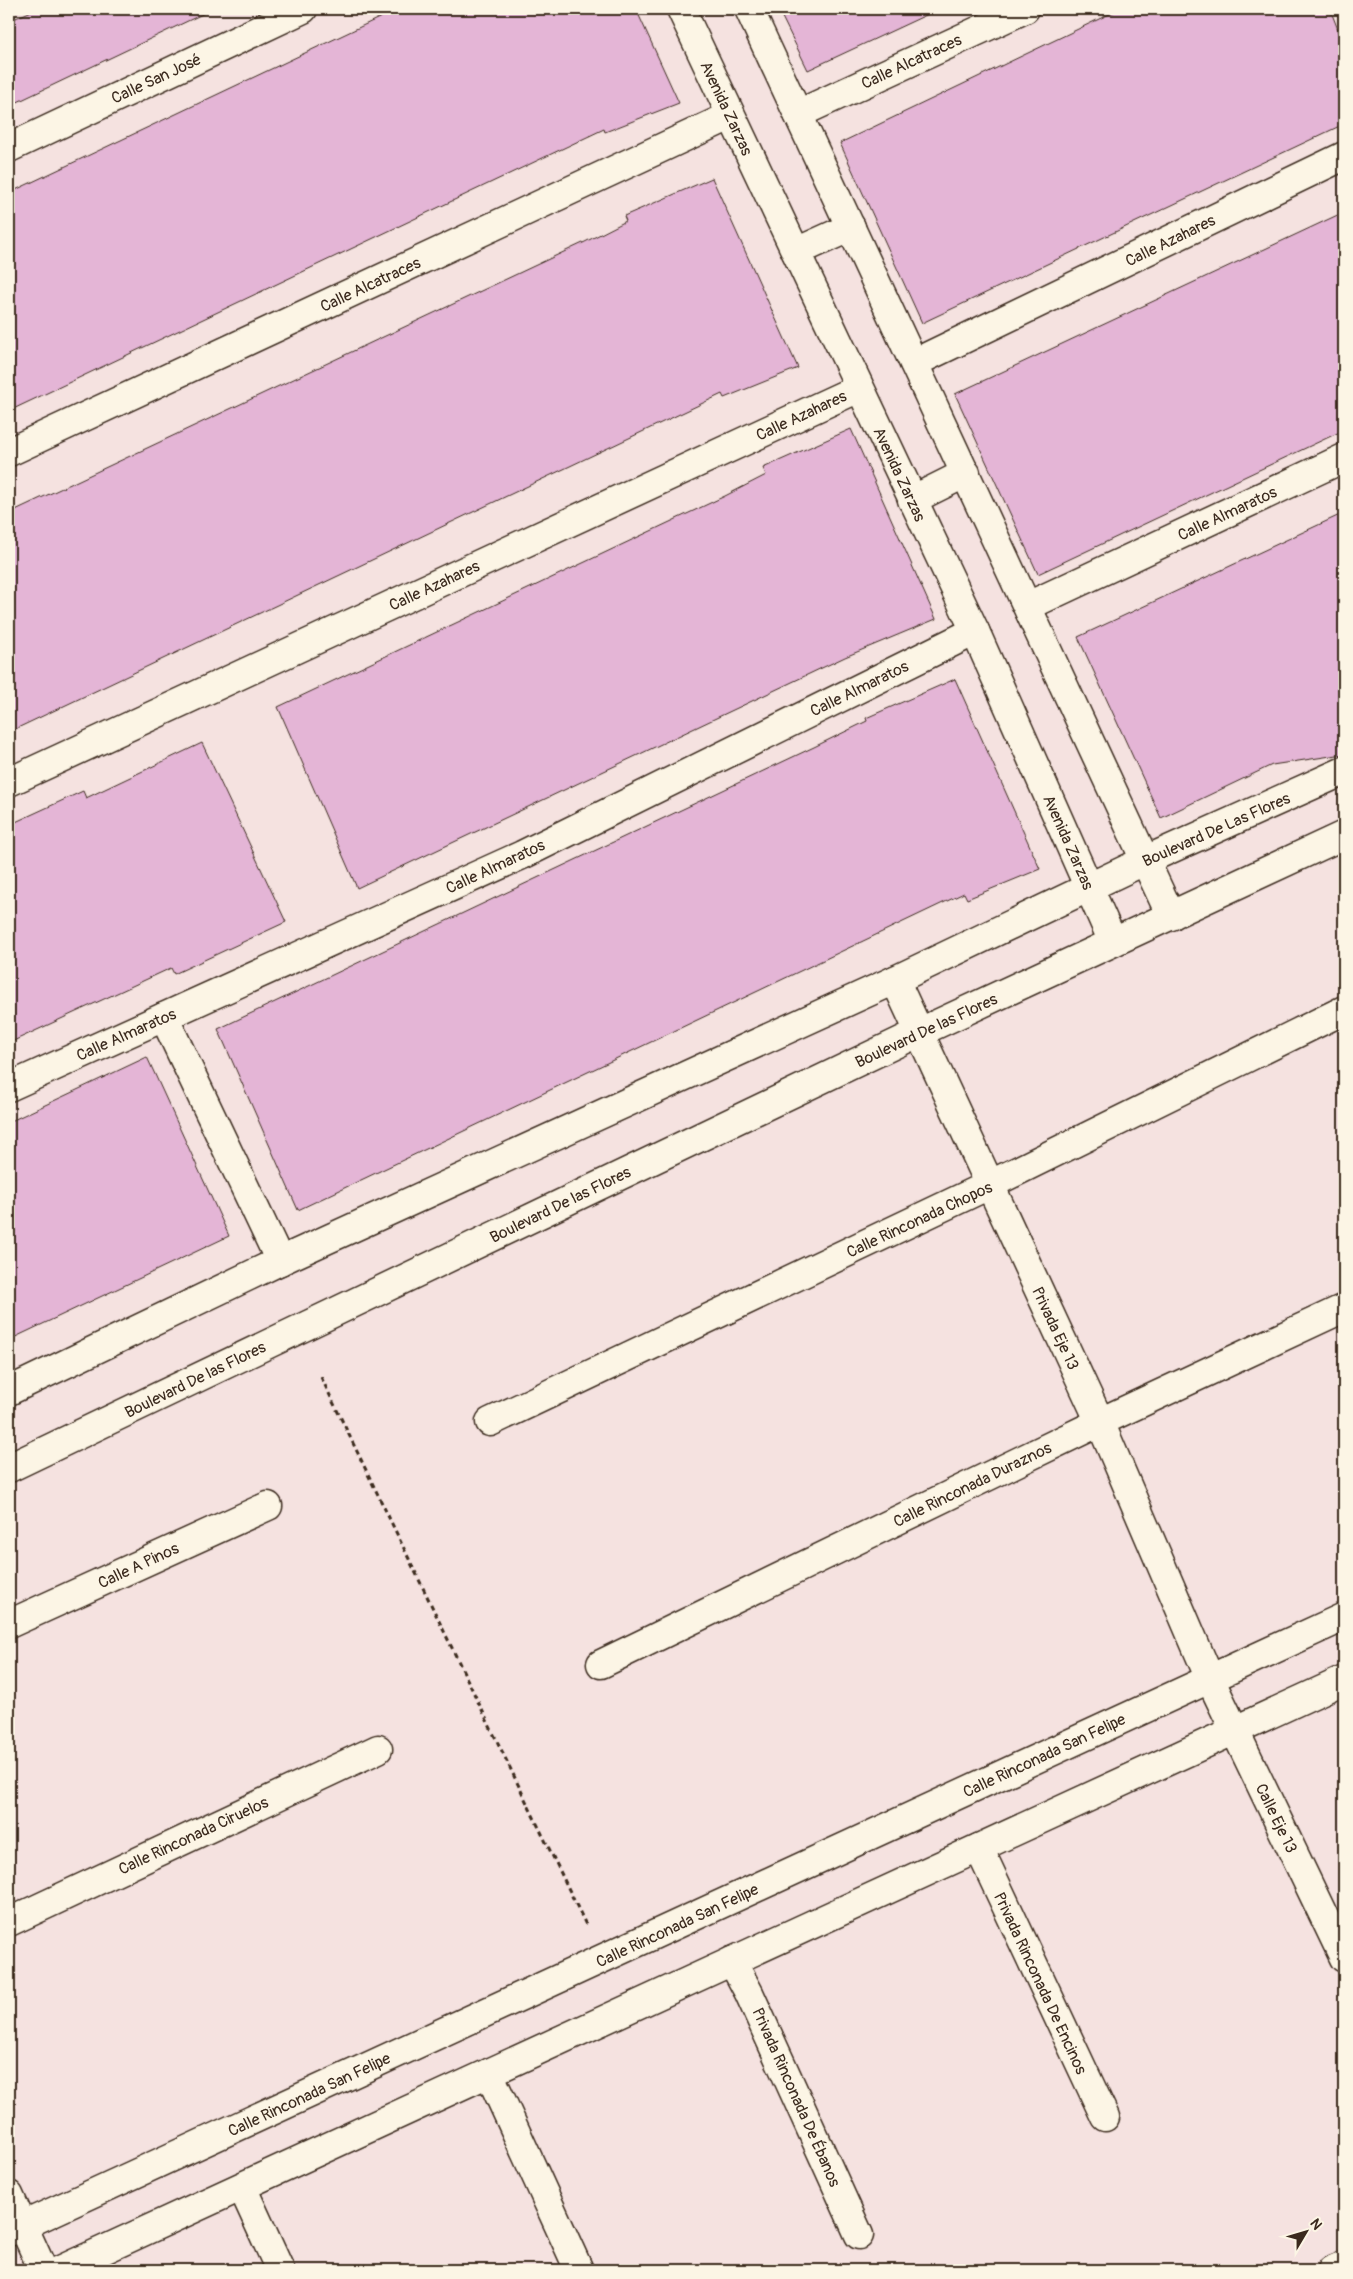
<svg xmlns="http://www.w3.org/2000/svg" width="1353" height="2279" font-family="Pangolin,sans-serif">
  <style>
    .building { fill: #e4b5d6; stroke: #3b2a1e }
    .lines { fill: none; stroke-linecap: round; stroke-linejoin: round }
    .street-casing { stroke: #3b2a1e; stroke-width: 31 }
    .secondary-casing { stroke: #3b2a1e; stroke-width: 31 }
    .path { stroke: #3b2a1e; stroke-width: 3; stroke-dasharray: 5 4; stroke-linecap: butt }
    .street { stroke: #fcf5e5; stroke-width: 28 }
    .secondary { stroke: #fcf5e5; stroke-width: 28 }
    .labels { text-anchor: middle; stroke-width: 4; stroke-linejoin: round; paint-order: stroke }
    .street-label { font-size: 16px; fill: #3b2a1e; stroke: #fcf5e5 }
  </style>
  <rect width="100%" height="100%" fill="#f5e2e0"/>
  <filter id="ink" filterUnits="userSpaceOnUse"><feTurbulence type="fractalNoise" baseFrequency=".02" numOctaves="2"/><feDisplacementMap in="SourceGraphic" scale="10" xChannelSelector="R" yChannelSelector="G"/><feConvolveMatrix kernelMatrix="1 2 1 2 8 2 1 2 1" color-interpolation-filters="sRGB"/></filter>
  <g filter="url(#ink)">
    <g class="building">
      <polygon points="36,9 213,9 9,106 9,21"/>
      <polygon points="398,9 636,9 679,103 605,132 604,129 9,411 9,193"/>
      <polygon points="778,9 939,9 808,70"/>
      <polygon points="1120,9 1330,9 1344,45 1344,124 922,323 840,143"/>
      <polygon points="712,178 798,368 724,398 722,394 9,732 9,513 585,242 626,221 624,216"/>
      <polygon points="1344,212 1344,430 1038,574 955,394"/>
      <polygon points="851,429 936,619 845,657 357,888 278,707 725,496 766,475 763,468"/>
      <polygon points="1344,513 1344,754 1272,765 1161,818 1078,637"/>
      <polygon points="955,679 1040,869 967,899 964,893 298,1210 218,1029 814,747 867,721 866,718"/>
      <polygon points="202,743 286,922 174,974 171,968 9,1043 9,825 83,791 86,798"/>
      <polygon points="147,1057 229,1236 9,1340 9,1122"/>
    </g>
    <g class="lines">
      <defs>
        <g id="street">
          <polyline points="681,9 975,631 1113,942"/>
          <polyline points="749,9 1171,916"/>
          <polyline points="798,114 1025,9"/>
          <polyline points="9,148 303,9"/>
          <polyline points="796,252 851,227"/>
          <polyline points="914,363 1344,156"/>
          <polyline points="9,452 730,116"/>
          <polyline points="912,500 966,473"/>
          <polyline points="1028,606 1344,458"/>
          <polyline points="9,782 859,388"/>
          <polyline points="895,980 1100,1422 1210,1679 1344,1958"/>
          <polyline points="164,1017 280,1261"/>
          <polyline points="9,1087 522,855 975,631"/>
          <polyline points="490,1422 989,1185 1344,1010"/>
          <polyline points="9,1624 268,1506"/>
          <polyline points="601,1664 1100,1422 1344,1308"/>
          <polyline points="979,1848 1105,2117"/>
          <polyline points="9,1922 378,1749"/>
          <polyline points="732,1961 749,1993 859,2235"/>
          <polyline points="489,2073 579,2270"/>
          <polyline points="242,2187 280,2270"/>
          <polyline points="9,2195 43,2270"/>
          <polyline points="9,2232 1344,1617"/>
          <polyline points="60,2270 1344,1680"/>
          <polyline points="1332,2270 1344,2265"/>
        </g>
        <g id="secondary">
          <polyline points="9,1391 280,1261 895,980 1146,860 1344,771"/>
          <polyline points="9,1468 920,1032 1344,835"/>
        </g>
      </defs>
      <use href="#street" class="street-casing"/>
      <use href="#secondary" class="secondary-casing"/>
      <polyline class="path" points="321,1377 587,1927"/>
      <use href="#street" class="street"/>
      <use href="#secondary" class="secondary"/>
    </g>
  </g>
  <g class="labels">
    <g class="street-label">
      <text transform="translate(911 61) rotate(-25)" y="6">Calle Alcatraces</text>
      <text transform="translate(156 78) rotate(-25)" y="6">Calle San José</text>
      <text transform="translate(727 108) rotate(65)" y="6">Avenida Zarzas</text>
      <text transform="translate(1170 240) rotate(-26)" y="6">Calle Azahares</text>
      <text transform="translate(370 284) rotate(-25)" y="6">Calle Alcatraces</text>
      <text transform="translate(801 415) rotate(-25)" y="6">Calle Azahares</text>
      <text transform="translate(900 474) rotate(65)" y="6">Avenida Zarzas</text>
      <text transform="translate(1227 513) rotate(-25)" y="6">Calle Almaratos</text>
      <text transform="translate(434 585) rotate(-25)" y="6">Calle Azahares</text>
      <text transform="translate(859 688) rotate(-26)" y="6">Calle Almaratos</text>
      <text transform="translate(1216 829) rotate(-24)" y="6">Boulevard De Las Flores</text>
      <text transform="translate(1069 842) rotate(66)" y="6">Avenida Zarzas</text>
      <text transform="translate(495 866) rotate(-25)" y="6">Calle Almaratos</text>
      <text transform="translate(926 1030) rotate(-25)" y="6">Boulevard De las Flores</text>
      <text transform="translate(126 1034) rotate(-24)" y="6">Calle Almaratos</text>
      <text transform="translate(560 1204) rotate(-26)" y="6">Boulevard De las Flores</text>
      <text transform="translate(919 1219) rotate(-25)" y="6">Calle Rinconada Chopos</text>
      <text transform="translate(1056 1328) rotate(65)" y="6">Privada Eje 13</text>
      <text transform="translate(195 1379) rotate(-26)" y="6">Boulevard De las Flores</text>
      <text transform="translate(972 1484) rotate(-26)" y="6">Calle Rinconada Duraznos</text>
      <text transform="translate(138 1565) rotate(-25)" y="6">Calle A Pinos</text>
      <text transform="translate(1044 1755) rotate(-25)" y="6">Calle Rinconada San Felipe</text>
      <text transform="translate(1277 1818) rotate(64)" y="6">Calle Eje 13</text>
      <text transform="translate(193 1835) rotate(-25)" y="6">Calle Rinconada Ciruelos</text>
      <text transform="translate(677 1925) rotate(-25)" y="6">Calle Rinconada San Felipe</text>
      <text transform="translate(1041 1983) rotate(65)" y="6">Privada Rinconada De Encinos</text>
      <text transform="translate(309 2094) rotate(-25)" y="6">Calle Rinconada San Felipe</text>
      <text transform="translate(797 2097) rotate(66)" y="6">Privada Rinconada De Ébanos</text>
    </g>
  </g>
  <rect width="1353" height="2279" fill="none" stroke="#fcf5e5" stroke-width="30"/>
  <rect x="15" y="15" width="1323" height="2249" fill="none" stroke="#3b2a1e" stroke-width="2" filter="url(#ink)"/>
  <g transform="translate(1306 2232) rotate(52)" stroke="#fcf5e5" stroke-width="4" paint-order="stroke">
  <path d="M0-4L9 19L0 12L-9 19Z" fill="#3b2a1e"/>
  <text y="-8" font-size="14" font-weight="bold" text-anchor="middle" fill="#3b2a1e">N</text>
  </g>
</svg>
